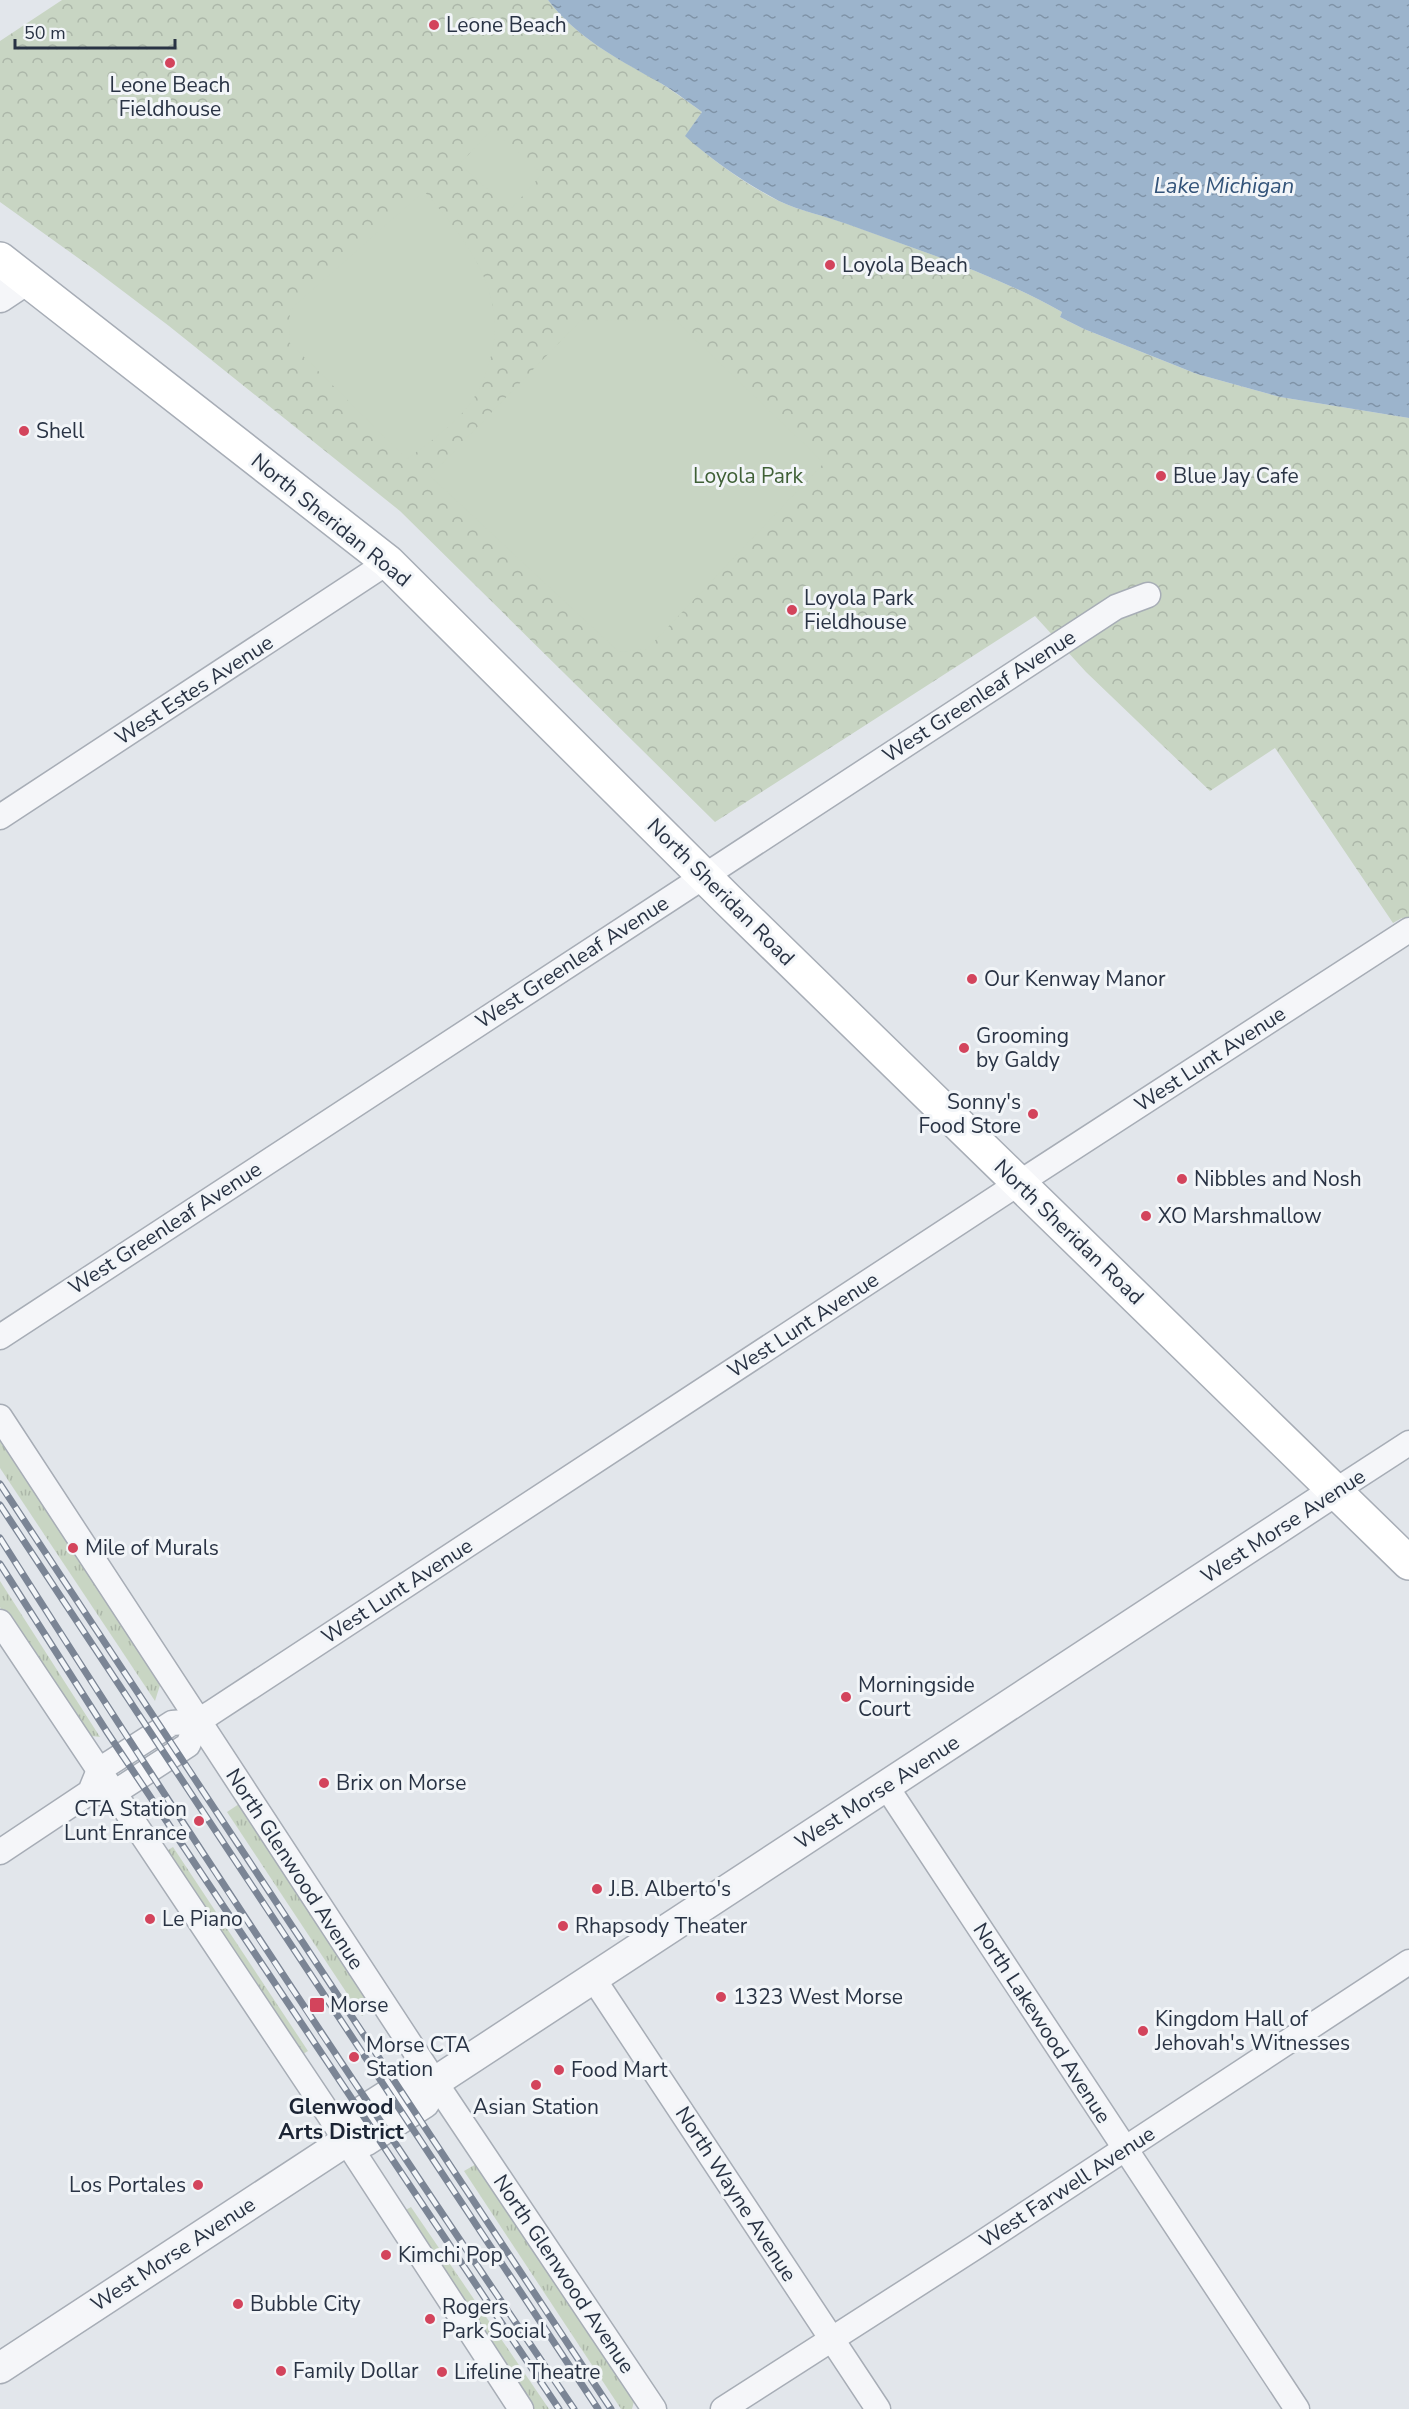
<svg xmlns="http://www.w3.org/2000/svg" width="1409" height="2409" font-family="'Nunito Sans',sans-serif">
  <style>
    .grass { fill: url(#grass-tufts) }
    .forest { fill: url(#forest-crowns) }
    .pitch { fill: #c8d5c3 }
    .water { fill: url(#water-ripples) }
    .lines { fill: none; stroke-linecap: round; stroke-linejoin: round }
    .minor-casing { stroke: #a7adb6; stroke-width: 27 }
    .tertiary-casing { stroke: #a7adb6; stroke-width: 33 }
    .secondary-casing { stroke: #a7adb6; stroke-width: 36 }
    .minor { stroke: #f5f6f9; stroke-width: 24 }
    .tertiary { stroke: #f5f6f9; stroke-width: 30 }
    .secondary { stroke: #fff; stroke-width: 33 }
    .rail-casing { stroke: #7b8595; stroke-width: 7 }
    .rail { stroke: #f2f5f8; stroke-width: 4.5; stroke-dasharray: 14; stroke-linecap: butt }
    .poi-dot { fill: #d3445c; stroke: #f2f5f8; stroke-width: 2 }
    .labels { text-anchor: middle; stroke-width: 6; stroke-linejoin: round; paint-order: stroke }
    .poi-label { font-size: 21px; fill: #293344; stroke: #f2f5f8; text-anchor: start }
    .park-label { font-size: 21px; fill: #3f6036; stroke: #f2f5f8 }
    .street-label { font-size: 21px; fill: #293344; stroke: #f2f5f8 }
    .water-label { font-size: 22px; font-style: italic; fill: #325379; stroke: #f2f5f8 }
    .neighbourhood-label { font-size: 22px; font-weight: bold; fill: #1b2434; stroke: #f2f5f8 }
  </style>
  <defs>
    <pattern id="grass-tufts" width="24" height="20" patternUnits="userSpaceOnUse" patternTransform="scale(1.5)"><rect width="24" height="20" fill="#c8d5c3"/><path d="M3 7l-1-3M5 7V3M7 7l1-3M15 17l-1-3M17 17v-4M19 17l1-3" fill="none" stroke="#acb7a9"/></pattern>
    <pattern id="forest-crowns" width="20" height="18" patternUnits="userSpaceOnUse" patternTransform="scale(1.5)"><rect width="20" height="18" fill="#c8d5c3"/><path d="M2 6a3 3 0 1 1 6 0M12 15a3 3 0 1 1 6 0" fill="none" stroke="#acb7a9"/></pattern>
    <pattern id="water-ripples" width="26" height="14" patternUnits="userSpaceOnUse" patternTransform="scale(1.5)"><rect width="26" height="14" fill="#9cb4cc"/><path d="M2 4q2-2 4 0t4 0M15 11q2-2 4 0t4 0" fill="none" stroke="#7f93a7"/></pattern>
  </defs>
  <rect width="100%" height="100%" fill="#e2e6eb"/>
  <g class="grass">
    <polygon points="0,1437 161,1682 155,1701 0,1468"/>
    <polygon points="0,1581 100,1737 83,1735 0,1607"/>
    <polygon points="239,1804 375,2007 362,2016 227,1812"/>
    <polygon points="173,1847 308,2051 298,2057 163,1853"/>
    <polygon points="478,2163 635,2398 632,2409 621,2409 464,2171"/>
    <polygon points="411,2207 549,2409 530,2409 400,2213"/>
  </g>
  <path class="forest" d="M62 0H548C576 37 616 58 656 80 672 90 687 101 702 112L686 136C713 161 745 184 779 201 800 211 825 216 848 224 920 251 995 274 1062 312L1060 317 1084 329 1197 374 1280 397 1409 418V929L1402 918 1393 923 1275 748 1210 791 1086 672 1035 616 715 822 400 511 169 326 95 270 0 202V41Z"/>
  <g class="pitch">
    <polygon points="492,129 542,174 510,210 460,164"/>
    <path d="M424 191C466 239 511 295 489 363 484 380 476 398 464 411 448 430 427 444 407 459L289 342 290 310Z"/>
    <polygon points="581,320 676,321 824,463 647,649 619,652 430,476"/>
  </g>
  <path class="water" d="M548 0H1409V418L1280 397 1197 374 1084 329 1060 317 1062 312C995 274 920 251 847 224 825 216 800 211 779 201 745 183 713 161 685 136L702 112C687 101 672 89 655 80 616 58 576 37 548 0Z"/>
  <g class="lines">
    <defs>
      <g id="minor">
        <polyline points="0,817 388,562"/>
        <polyline points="0,1337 1116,607 1148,595"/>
        <polyline points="0,1417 435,2082 654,2409"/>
        <polyline points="1335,1491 1409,1443"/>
        <polyline points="0,1622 322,2104 521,2409"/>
        <polyline points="886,1786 1297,2409"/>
        <polyline points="99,1793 114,1793 188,1745 198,1721"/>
        <polyline points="0,1852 90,1792 99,1770 172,1723 198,1721 211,1713 1019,1183 1409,930"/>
        <polyline points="593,1978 878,2409"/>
        <polyline points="723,2409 974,2248 1409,1962"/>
      </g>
      <g id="tertiary">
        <polyline points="0,297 27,279"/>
        <polyline points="346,2141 351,2119 409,2082 435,2082"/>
        <polyline points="0,2368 346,2141 365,2141 424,2103 435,2082 1335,1491"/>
      </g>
      <polyline id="secondary" points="0,259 388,562 727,899 1409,1563"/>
    </defs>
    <use href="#minor" class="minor-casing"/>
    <use href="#tertiary" class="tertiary-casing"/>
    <use href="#secondary" class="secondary-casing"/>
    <use href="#minor" class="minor"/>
    <use href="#tertiary" class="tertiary"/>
    <use href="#secondary" class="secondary"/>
    <defs>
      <g id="rail">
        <polyline points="0,1484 611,2409"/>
        <polyline points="0,1505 598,2409"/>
        <path d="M0 1538C186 1832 379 2121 574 2409"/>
        <polyline points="0,1564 107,1732 559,2409"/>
      </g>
    </defs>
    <use href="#rail" class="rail-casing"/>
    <use href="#rail" class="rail"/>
  </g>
  <g class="poi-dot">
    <circle cx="434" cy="25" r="6"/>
    <circle cx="170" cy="63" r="6"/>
    <circle cx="830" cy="265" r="6"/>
    <circle cx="24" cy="431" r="6"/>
    <circle cx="1161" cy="476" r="6"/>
    <circle cx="792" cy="610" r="6"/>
    <circle cx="972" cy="979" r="6"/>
    <circle cx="964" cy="1048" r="6"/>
    <circle cx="1033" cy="1114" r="6"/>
    <circle cx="1182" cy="1179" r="6"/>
    <circle cx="1146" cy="1216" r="6"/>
    <circle cx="73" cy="1548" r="6"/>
    <circle cx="846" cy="1697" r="6"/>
    <circle cx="324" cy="1783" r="6"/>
    <circle cx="199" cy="1821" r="6"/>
    <circle cx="597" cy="1889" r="6"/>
    <circle cx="150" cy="1919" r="6"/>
    <circle cx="563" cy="1926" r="6"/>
    <circle cx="721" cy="1997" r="6"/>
    <rect x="309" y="1997" width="16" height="16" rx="3"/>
    <circle cx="1143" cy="2031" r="6"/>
    <circle cx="354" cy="2057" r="6"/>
    <circle cx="559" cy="2070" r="6"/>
    <circle cx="536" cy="2085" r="6"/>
    <circle cx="198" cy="2185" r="6"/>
    <circle cx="386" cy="2255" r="6"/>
    <circle cx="238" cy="2304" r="6"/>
    <circle cx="430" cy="2319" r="6"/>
    <circle cx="281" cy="2371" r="6"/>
    <circle cx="442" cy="2372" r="6"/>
  </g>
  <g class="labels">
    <g class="poi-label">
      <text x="446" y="32">Leone Beach</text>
      <text x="170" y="92" text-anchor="middle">Leone Beach<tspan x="170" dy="24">Fieldhouse</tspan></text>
      <text x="842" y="272">Loyola Beach</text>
      <text x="36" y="438">Shell</text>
      <text x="1173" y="483">Blue Jay Cafe</text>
      <text x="804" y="605">Loyola Park<tspan x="804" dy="24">Fieldhouse</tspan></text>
      <text x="984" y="986">Our Kenway Manor</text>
      <text x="976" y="1043">Grooming<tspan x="976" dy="24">by Galdy</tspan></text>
      <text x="1021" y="1109" text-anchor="end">Sonny's<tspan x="1021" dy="24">Food Store</tspan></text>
      <text x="1194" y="1186">Nibbles and Nosh</text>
      <text x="1158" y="1223">XO Marshmallow</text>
      <text x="85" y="1555">Mile of Murals</text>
      <text x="858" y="1692">Morningside<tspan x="858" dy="24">Court</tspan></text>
      <text x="336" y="1790">Brix on Morse</text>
      <text x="187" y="1816" text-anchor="end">CTA Station<tspan x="187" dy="24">Lunt Enrance</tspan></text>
      <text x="609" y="1896">J.B. Alberto's</text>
      <text x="162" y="1926">Le Piano</text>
      <text x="575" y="1933">Rhapsody Theater</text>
      <text x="733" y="2004">1323 West Morse</text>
      <text x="330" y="2012">Morse</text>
      <text x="1155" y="2026">Kingdom Hall of<tspan x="1155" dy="24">Jehovah's Witnesses</tspan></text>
      <text x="366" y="2052">Morse CTA<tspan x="366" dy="24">Station</tspan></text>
      <text x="571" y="2077">Food Mart</text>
      <text x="536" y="2114" text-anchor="middle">Asian Station</text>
      <text x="186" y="2192" text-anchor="end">Los Portales</text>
      <text x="398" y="2262">Kimchi Pop</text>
      <text x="250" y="2311">Bubble City</text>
      <text x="442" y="2314">Rogers<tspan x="442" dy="24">Park Social</tspan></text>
      <text x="293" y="2378">Family Dollar</text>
      <text x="454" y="2379">Lifeline Theatre</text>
    </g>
    <g class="park-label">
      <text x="748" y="483">Loyola Park</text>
    </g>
    <g class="street-label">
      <text transform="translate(331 520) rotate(39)" y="7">North Sheridan Road</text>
      <text transform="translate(194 690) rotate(-33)" y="7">West Estes Avenue</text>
      <text transform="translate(979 696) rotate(-33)" y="7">West Greenleaf Avenue</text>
      <text transform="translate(721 892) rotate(45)" y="7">North Sheridan Road</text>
      <text transform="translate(572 962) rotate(-33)" y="7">West Greenleaf Avenue</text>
      <text transform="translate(1210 1059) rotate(-33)" y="7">West Lunt Avenue</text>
      <text transform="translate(165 1228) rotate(-33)" y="7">West Greenleaf Avenue</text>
      <text transform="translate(1069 1232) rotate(44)" y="7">North Sheridan Road</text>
      <text transform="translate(803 1325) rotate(-33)" y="7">West Lunt Avenue</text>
      <text transform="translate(1283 1526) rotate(-33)" y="7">West Morse Avenue</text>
      <text transform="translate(397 1591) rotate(-33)" y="7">West Lunt Avenue</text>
      <text transform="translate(877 1792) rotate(-33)" y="7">West Morse Avenue</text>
      <text transform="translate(295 1869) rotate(57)" y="7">North Glenwood Avenue</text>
      <text transform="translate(1042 2023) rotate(57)" y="7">North Lakewood Avenue</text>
      <text transform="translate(1067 2187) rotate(-33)" y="7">West Farwell Avenue</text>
      <text transform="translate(736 2194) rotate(57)" y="7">North Wayne Avenue</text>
      <text transform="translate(173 2254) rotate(-33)" y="7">West Morse Avenue</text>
      <text transform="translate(564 2274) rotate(56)" y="7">North Glenwood Avenue</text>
    </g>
    <g class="water-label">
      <text x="1224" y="193">Lake Michigan</text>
    </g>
    <g class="neighbourhood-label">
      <text x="341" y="2114">Glenwood<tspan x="341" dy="25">Arts District</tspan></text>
    </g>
  </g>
  <path d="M15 39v9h160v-9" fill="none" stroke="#293344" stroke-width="3"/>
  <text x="24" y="39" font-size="18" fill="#293344" stroke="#f2f5f8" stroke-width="4.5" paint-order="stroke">50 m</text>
</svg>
